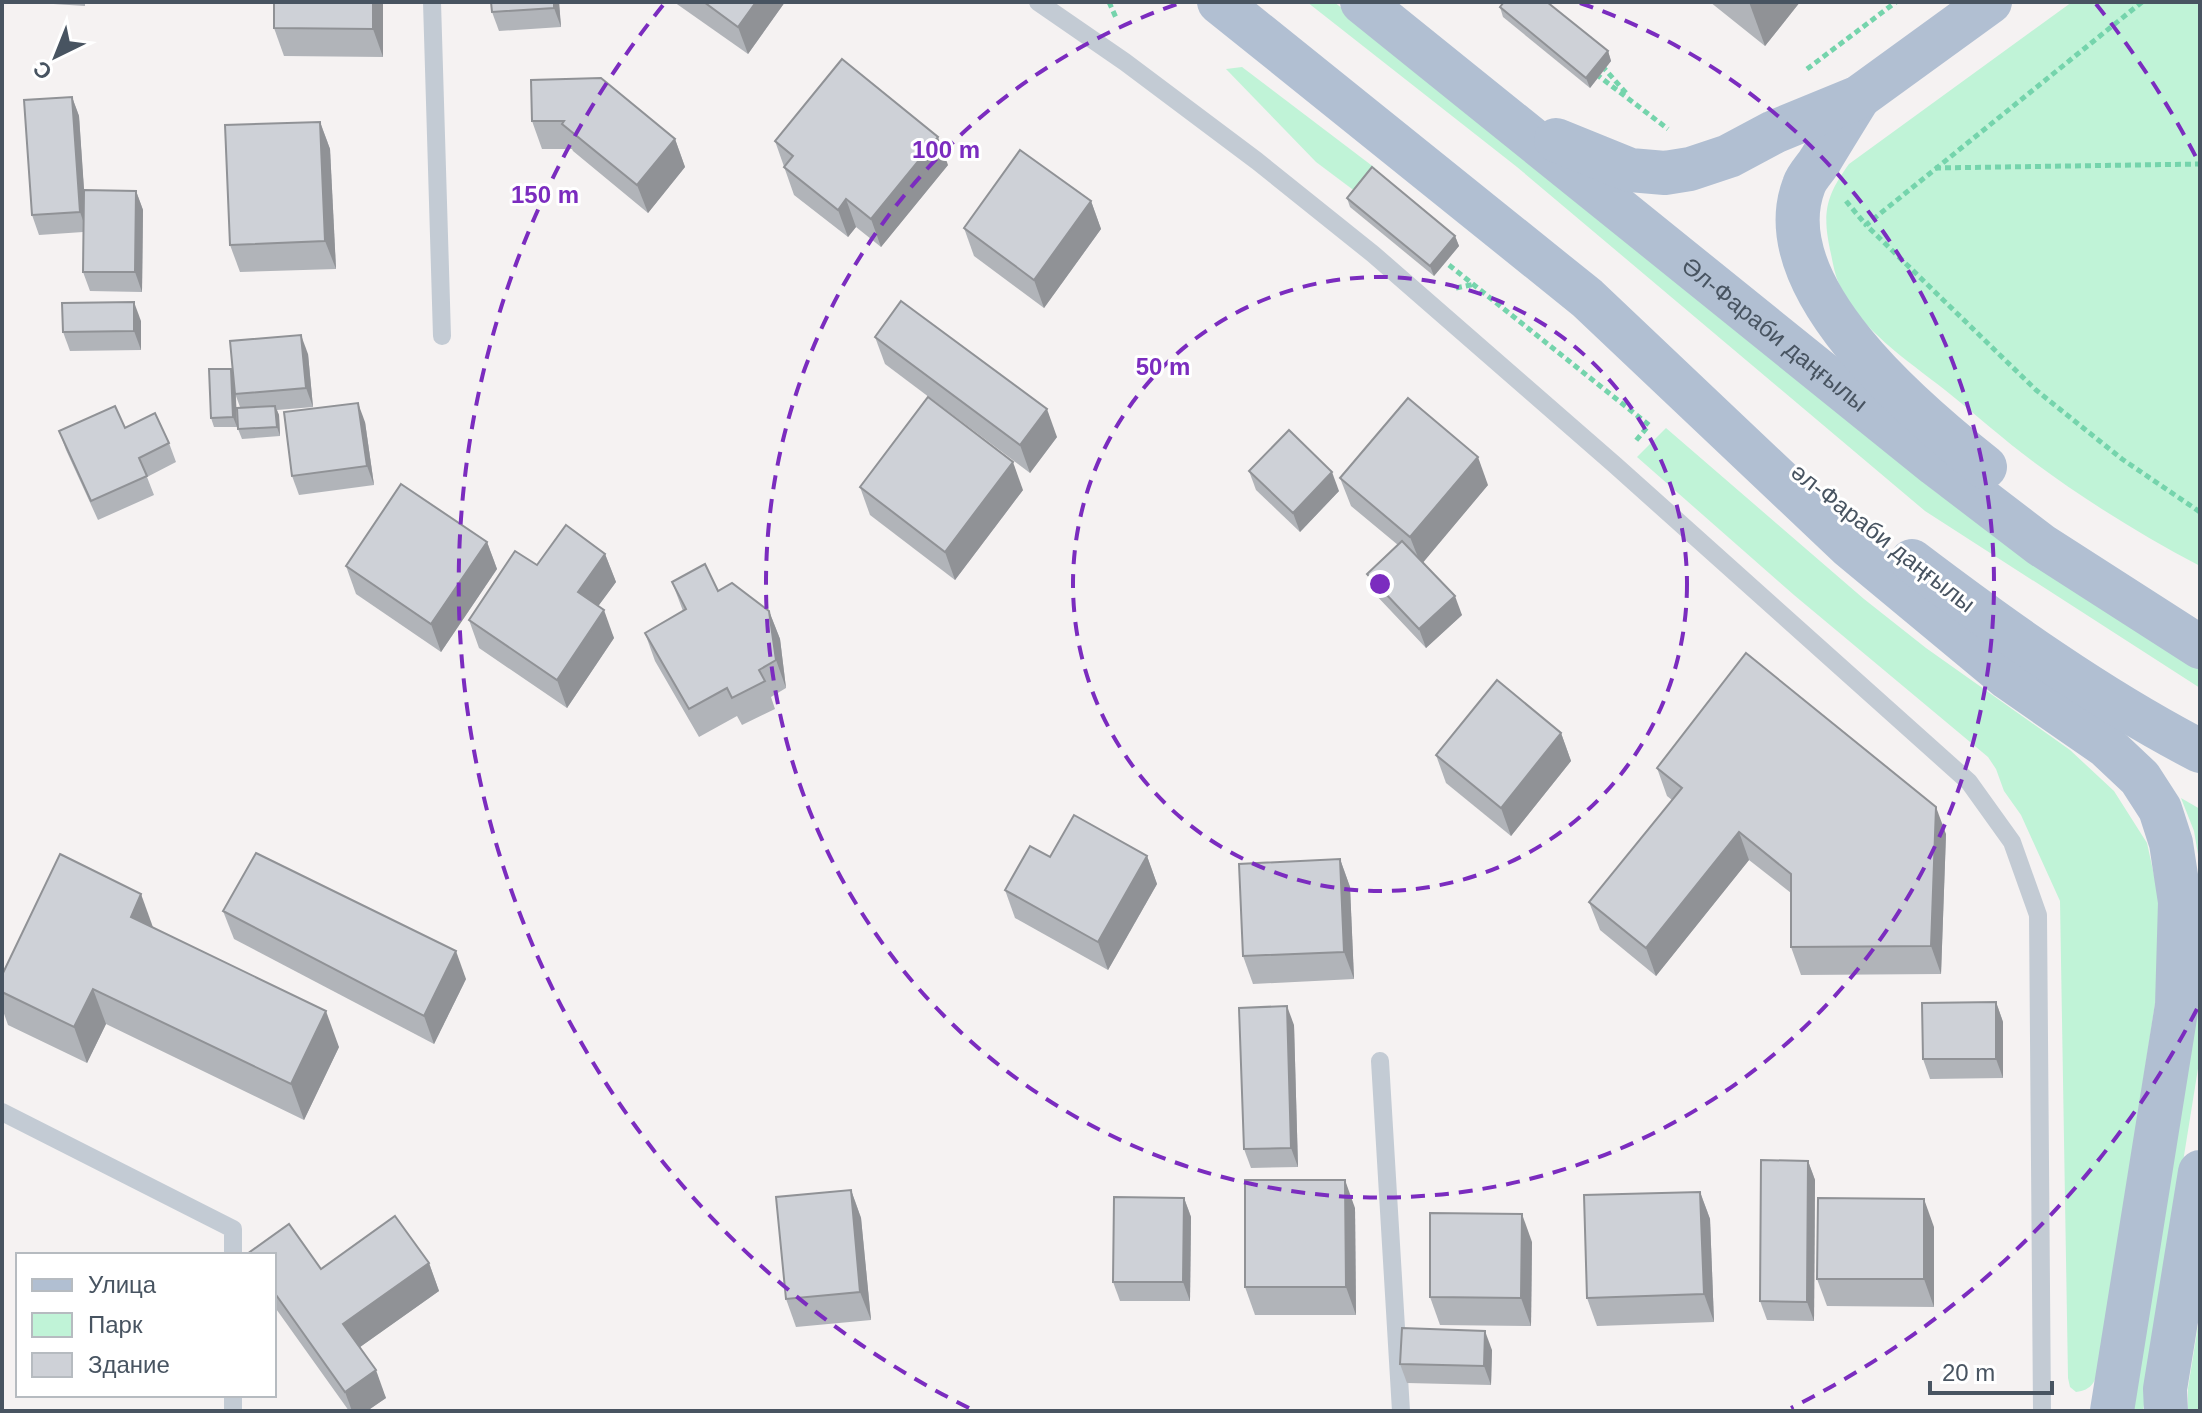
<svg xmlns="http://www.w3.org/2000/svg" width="2202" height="1413" font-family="Arial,sans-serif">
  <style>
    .green { fill: #c0f3d7 }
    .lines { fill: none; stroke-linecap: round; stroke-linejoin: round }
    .path { stroke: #75d4ac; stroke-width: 5; stroke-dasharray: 6 4; stroke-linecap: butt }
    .lane { stroke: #c3cbd4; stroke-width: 18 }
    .primary { stroke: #b1bfd2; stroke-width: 44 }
    .wall { fill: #b1b4b9 }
    .shaded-wall { fill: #909296 }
    .building { fill: #ced1d7; stroke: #909296; stroke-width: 2 }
    .ring { fill: none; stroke: #7b2cbf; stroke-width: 4; stroke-dasharray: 14 10 }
    .labels { text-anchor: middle; stroke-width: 6; stroke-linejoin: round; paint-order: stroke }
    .street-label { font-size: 24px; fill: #485461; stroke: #fff }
    .centre { fill: #7b2cbf; stroke: #fff; stroke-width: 4 }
    .ring-label { font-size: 24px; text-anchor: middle; font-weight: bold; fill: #7b2cbf; stroke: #fff; stroke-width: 6; stroke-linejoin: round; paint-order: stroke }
  </style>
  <rect width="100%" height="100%" fill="#f5f2f2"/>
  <g class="green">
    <polygon points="1307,2 1334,2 1528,152 1937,493 2200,663 2200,688 1925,511 1517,167"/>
    <path d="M2072 2H2200V566C2143 536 2086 501 2035 463 2004 440 1975 414 1945 390 1907 360 1859 329 1839 284 1835 275 1833 264 1831 254 1822 214 1825 197 1849 164Z"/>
    <polygon points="1242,67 1375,168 1376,177 1360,195 1316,162 1226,69"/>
    <path d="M1666 428 1864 599 1926 648 2070 750 2114 791 2147 843 2161 907 2163 952 2099 1368C2095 1382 2092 1390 2076 1392L2070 1387 2068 1378 2060 901 2021 815 2004 791 1996 769 1988 757 1794 595 1637 457Z"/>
    <polygon points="2181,798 2200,809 2200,866 2194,831"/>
    <polygon points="2200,941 2200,1056 2143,1411 2130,1411"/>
    <polygon points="2200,1313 2200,1411 2188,1411 2188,1388"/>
  </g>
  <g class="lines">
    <g class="path">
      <polyline points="1109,2 1117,20"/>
      <polyline points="2142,2 1866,225 2036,390 2122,459 2200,512"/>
      <polyline points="1602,66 1627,94"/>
      <polyline points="1807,69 1896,2"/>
      <polyline points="1596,74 1668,129"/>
      <polyline points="1935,168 2200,164"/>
      <polyline points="1846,201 1866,225"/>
      <polyline points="1449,265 1649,425 1634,443"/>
      <polyline points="1456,288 1475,284"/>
    </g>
    <g class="lane">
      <polyline points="432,2 442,336"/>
      <polyline points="1038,2 1125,62 1257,161 1373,254 1615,465 1969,782 2012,842 2038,915 2042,1411"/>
      <polyline points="1380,1061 1401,1411"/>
      <polyline points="2,1112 233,1229 233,1255"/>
      <polyline points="233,1395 233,1411"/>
    </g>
    <g class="primary">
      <polyline points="1219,2 1587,298 1849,546 2008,678 2106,746 2140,778 2160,809 2171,843 2180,902 2177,1005 2112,1411"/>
      <path id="s1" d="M1362 2 1935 464 2041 545 2200 647"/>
      <path d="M1859 97C1846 118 1833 139 1821 159 1816 168 1807 176 1804 185 1765 287 1916 412 1985 467"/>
      <polyline points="1556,140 1630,170 1665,173 1690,169 1729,156 1774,132 1859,97 1990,2"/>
      <path d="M1912 561C2003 630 2098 698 2200 751"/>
      <polyline points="2166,1411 2165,1389 2200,1172"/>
    </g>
  </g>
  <g class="wall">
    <polygon points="22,2 85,2 85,6"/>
    <polygon points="383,2 383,57 284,56 274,28"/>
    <polygon points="559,2 561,27 499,31 492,12"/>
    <polygon points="674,2 785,2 748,54"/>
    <polygon points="1710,2 1800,2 1765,46"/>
    <polygon points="1500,7 1608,51 1611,61 1590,88 1503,17"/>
    <polygon points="531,80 675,139 685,167 648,213 573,151 572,149 542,149 532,121"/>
    <polygon points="72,97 79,116 84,192 136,191 143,210 142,292 90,291 83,272 83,232 39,235 32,215"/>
    <polygon points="320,122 330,149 336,269 240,272 230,245"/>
    <polygon points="775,141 948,165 881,247 856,227 848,237 794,195"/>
    <polygon points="1347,198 1455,236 1459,246 1434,276 1350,207"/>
    <polygon points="1091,201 1101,229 1044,308 974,256 964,228"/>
    <polygon points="141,321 141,350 70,351 63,332"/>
    <polygon points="875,337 1057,437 1030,473 885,364"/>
    <polygon points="308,354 313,407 277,410 279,415 280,436 242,439 238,429 240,407 236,396 237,427 214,427 211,418 231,369 233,374"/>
    <polygon points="365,422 374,485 299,495 292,476"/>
    <polygon points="125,428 169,443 176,462 147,477 154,495 98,520 66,450 59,431"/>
    <polygon points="1249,471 1339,491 1300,532 1256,490"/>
    <polygon points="1340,478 1488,485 1423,562 1462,615 1426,648 1374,593 1367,574 1398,545 1351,506"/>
    <polygon points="860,487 1023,490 955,580 870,515"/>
    <polygon points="487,542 497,569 441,652 356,594 346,566"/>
    <polygon points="605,554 616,582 598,606 614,638 567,708 479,648 469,620 537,565"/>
    <polygon points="672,582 718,591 769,611 780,639 786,688 771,697 775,709 742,725 737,716 699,737 655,661 645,633 683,611"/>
    <polygon points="1561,733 1571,761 1511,836 1446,783 1436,755"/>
    <polygon points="1657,768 1946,834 1941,974 1801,975 1791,947 1791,893 1749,860 1656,976 1600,930 1589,902 1672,800 1667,796"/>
    <polygon points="1147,856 1157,884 1108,970 1015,918 1005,890 1050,857"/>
    <polygon points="1340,859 1350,887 1354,979 1253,984 1243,956"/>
    <polygon points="223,911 466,979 434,1044 234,939"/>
    <polygon points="154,928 339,1047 304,1120 106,1024 87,1063 8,1025 2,1008 2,975"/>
    <polygon points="1996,1002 2003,1022 2003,1078 1930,1079 1923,1059"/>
    <polygon points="1294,1025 1298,1167 1251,1168 1244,1149"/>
    <polygon points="1808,1161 1815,1180 1814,1321 1767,1320 1760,1301"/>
    <polygon points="851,1190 861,1218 871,1320 796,1327 786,1299"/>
    <polygon points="1700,1192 1710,1219 1714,1322 1597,1326 1587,1298"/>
    <polygon points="1184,1198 1191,1217 1190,1301 1120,1301 1113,1282"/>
    <polygon points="1355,1208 1356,1315 1255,1315 1245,1287"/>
    <polygon points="1934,1227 1934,1307 1827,1306 1817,1279"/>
    <polygon points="1532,1242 1531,1326 1440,1325 1430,1297"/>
    <polygon points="274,1255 321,1269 429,1263 439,1291 360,1347 386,1398 367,1411 349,1411 274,1306"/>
    <polygon points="1492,1350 1491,1385 1407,1383 1400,1364"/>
  </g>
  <g class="shaded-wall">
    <polygon points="373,2 383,2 383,57 373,29"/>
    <polygon points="554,2 559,2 561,27 554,8"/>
    <polygon points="756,2 785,2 748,54 738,27"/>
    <polygon points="1749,2 1800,2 1765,46"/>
    <polygon points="1608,51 1611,61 1590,88 1586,78"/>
    <polygon points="72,97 79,116 87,232 80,212"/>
    <polygon points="320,122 330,149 336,269 325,241"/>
    <polygon points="938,137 948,165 881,247 871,219"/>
    <polygon points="675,139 685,167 648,213 637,185"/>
    <polygon points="136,191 143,210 142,292 135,272"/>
    <polygon points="846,199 856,227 848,237 838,210"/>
    <polygon points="1091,201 1101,229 1044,308 1034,280"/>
    <polygon points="1455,236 1459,246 1434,276 1430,266"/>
    <polygon points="134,302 141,321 141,350 134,331"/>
    <polygon points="301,335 308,354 313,407 306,388"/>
    <polygon points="231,369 235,378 237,427 233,417"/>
    <polygon points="358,403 365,422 374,485 367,466"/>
    <polygon points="275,406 279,415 280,436 277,427"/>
    <polygon points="1047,409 1057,437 1030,473 1020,445"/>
    <polygon points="1478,457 1488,485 1421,565 1410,537"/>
    <polygon points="1013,462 1023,490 955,580 945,552"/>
    <polygon points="1332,472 1339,491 1300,532 1293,513"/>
    <polygon points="487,542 497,569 441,652 431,624"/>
    <polygon points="605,554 616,582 588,620 578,592"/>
    <polygon points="1455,596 1462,615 1426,648 1419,629"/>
    <polygon points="604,610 614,638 567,708 557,680"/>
    <polygon points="769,611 780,639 786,688 776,660"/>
    <polygon points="1561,733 1571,761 1511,836 1501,808"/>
    <polygon points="1936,807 1946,834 1941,974 1931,946"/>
    <polygon points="1739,832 1749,860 1656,976 1646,948"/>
    <polygon points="1147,856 1157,884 1108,970 1098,942"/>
    <polygon points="1340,859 1350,887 1354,979 1344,952"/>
    <polygon points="141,894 154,930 131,917"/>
    <polygon points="456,951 466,979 434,1044 424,1016"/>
    <polygon points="93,989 106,1024 87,1063 74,1027"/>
    <polygon points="1996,1002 2003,1022 2003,1078 1996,1059"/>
    <polygon points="1287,1006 1294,1025 1298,1167 1291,1148"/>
    <polygon points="326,1011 339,1047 304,1120 291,1084"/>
    <polygon points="1808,1161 1815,1180 1814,1321 1807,1302"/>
    <polygon points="1345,1180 1355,1208 1356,1315 1346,1287"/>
    <polygon points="851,1190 861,1218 871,1320 860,1292"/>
    <polygon points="1700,1192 1710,1219 1714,1322 1704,1294"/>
    <polygon points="1184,1198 1191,1217 1190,1301 1183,1282"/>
    <polygon points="1924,1199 1934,1227 1934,1307 1924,1279"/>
    <polygon points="1522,1214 1532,1242 1531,1326 1521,1298"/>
    <polygon points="429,1263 439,1291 353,1352 343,1324"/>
    <polygon points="1485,1331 1492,1350 1491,1385 1484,1366"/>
    <polygon points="376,1370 386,1398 367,1411 352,1411 345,1392"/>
  </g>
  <g class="building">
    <polygon points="274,2 373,2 373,29 274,28"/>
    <polygon points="491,2 554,2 554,8 492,12"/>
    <polygon points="704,2 756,2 738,27"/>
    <polygon points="1504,2 1547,2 1608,51 1586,78 1500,7"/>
    <polygon points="842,59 938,137 871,219 846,199 838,210 784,167 793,156 775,141"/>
    <polygon points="601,78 675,139 637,185 562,124 564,121 532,121 531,80"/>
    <polygon points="72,97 80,212 32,215 24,100"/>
    <polygon points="320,122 325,241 230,245 225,125"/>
    <polygon points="1020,150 1091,201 1034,280 964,228"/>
    <polygon points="1372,167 1455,236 1430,266 1347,198"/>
    <polygon points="84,190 136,191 135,272 83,272"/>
    <polygon points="901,301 1047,409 1020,445 875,337"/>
    <polygon points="134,302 134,331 63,332 62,303"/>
    <polygon points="301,335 306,388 235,394 230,341"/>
    <polygon points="209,369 231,369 233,417 211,418"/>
    <polygon points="928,397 1013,462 945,552 860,487"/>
    <polygon points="1408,398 1478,457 1410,537 1340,478"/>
    <polygon points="358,403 367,466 292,476 284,412"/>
    <polygon points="115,406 125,428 155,413 169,443 139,458 147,476 91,501 59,431"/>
    <polygon points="275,406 277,427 238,429 237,408"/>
    <polygon points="1289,430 1332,472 1293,513 1249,471"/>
    <polygon points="401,484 487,542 431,624 346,566"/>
    <polygon points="566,525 605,554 578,592 604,610 557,680 469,620 515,551 537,565"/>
    <polygon points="1402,541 1455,596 1419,629 1367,574"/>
    <polygon points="705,564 718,591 732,583 769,611 776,660 759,670 765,681 732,698 727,688 689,709 645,633 686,609 672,582"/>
    <polygon points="1746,653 1936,807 1931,946 1791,947 1791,874 1739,832 1646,948 1589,902 1682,788 1657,768"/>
    <polygon points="1497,680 1561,733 1501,808 1436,755"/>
    <polygon points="1074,815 1147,856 1098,942 1005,890 1030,846 1050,857"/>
    <polygon points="256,853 456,951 424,1016 223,911"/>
    <polygon points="60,854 141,894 131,917 326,1011 291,1084 93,989 74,1027 2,992 2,975"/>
    <polygon points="1340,859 1344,952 1243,956 1239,864"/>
    <polygon points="1996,1002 1996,1059 1923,1059 1922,1003"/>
    <polygon points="1287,1006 1291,1148 1244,1149 1239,1008"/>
    <polygon points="1761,1160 1808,1161 1807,1302 1760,1301"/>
    <polygon points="1245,1180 1345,1180 1346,1287 1245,1287"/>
    <polygon points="851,1190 860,1292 786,1299 776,1197"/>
    <polygon points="1700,1192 1704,1294 1587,1298 1584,1195"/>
    <polygon points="1114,1197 1184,1198 1183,1282 1113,1282"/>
    <polygon points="1818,1198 1924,1199 1924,1279 1817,1279"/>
    <polygon points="1430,1213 1522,1214 1521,1298 1430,1297"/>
    <polygon points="395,1216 429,1263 343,1324 376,1370 345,1392 274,1292 274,1255 247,1255 247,1254 289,1224 321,1269"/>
    <polygon points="1402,1328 1485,1331 1484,1366 1400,1364"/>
  </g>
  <g class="ring">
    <circle cx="1380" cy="584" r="307"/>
    <path d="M1580 3A614 614 0 1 1 1180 3"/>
    <path d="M2197 1009A921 921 0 0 1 1791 1408M969 1408A921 921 0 0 1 664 4M2096 4A921 921 0 0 1 2197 159"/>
  </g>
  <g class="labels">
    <g class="street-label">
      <text dy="8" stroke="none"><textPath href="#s1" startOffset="530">Әл-Фараби даңғылы</textPath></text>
      <text transform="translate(1883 538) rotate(38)" y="8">әл-Фараби даңғылы</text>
    </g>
  </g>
  <circle cx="1380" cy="584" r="12" class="centre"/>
  <g class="ring-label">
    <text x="946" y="158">100 m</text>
    <text x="545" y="203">150 m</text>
    <text x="1163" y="375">50 m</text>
  </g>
  <rect width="2202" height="1413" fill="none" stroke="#485461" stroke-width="8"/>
  <rect x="16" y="1253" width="260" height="144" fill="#ffffff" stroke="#b6bbc0" stroke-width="2"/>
  <rect x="32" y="1279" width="40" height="12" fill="#b1bfd2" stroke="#b6bbc0" stroke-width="2"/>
  <text x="88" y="1293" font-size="24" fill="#485461">Улица</text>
  <rect x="32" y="1313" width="40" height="24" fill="#c0f3d7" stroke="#b6bbc0" stroke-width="2"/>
  <text x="88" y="1333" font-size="24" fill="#485461">Парк</text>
  <rect x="32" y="1353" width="40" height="24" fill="#ced1d7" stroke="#b6bbc0" stroke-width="2"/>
  <text x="88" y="1373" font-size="24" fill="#485461">Здание</text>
  <g transform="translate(56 56) rotate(223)" stroke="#ffffff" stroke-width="6" paint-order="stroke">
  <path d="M0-6L14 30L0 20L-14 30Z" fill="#485461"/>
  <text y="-12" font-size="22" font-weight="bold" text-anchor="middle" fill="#485461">С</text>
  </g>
  <path d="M1930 1381v12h122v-12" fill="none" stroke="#485461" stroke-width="4"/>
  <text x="1942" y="1381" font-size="24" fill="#485461" stroke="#ffffff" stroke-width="6" paint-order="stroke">20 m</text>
</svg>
